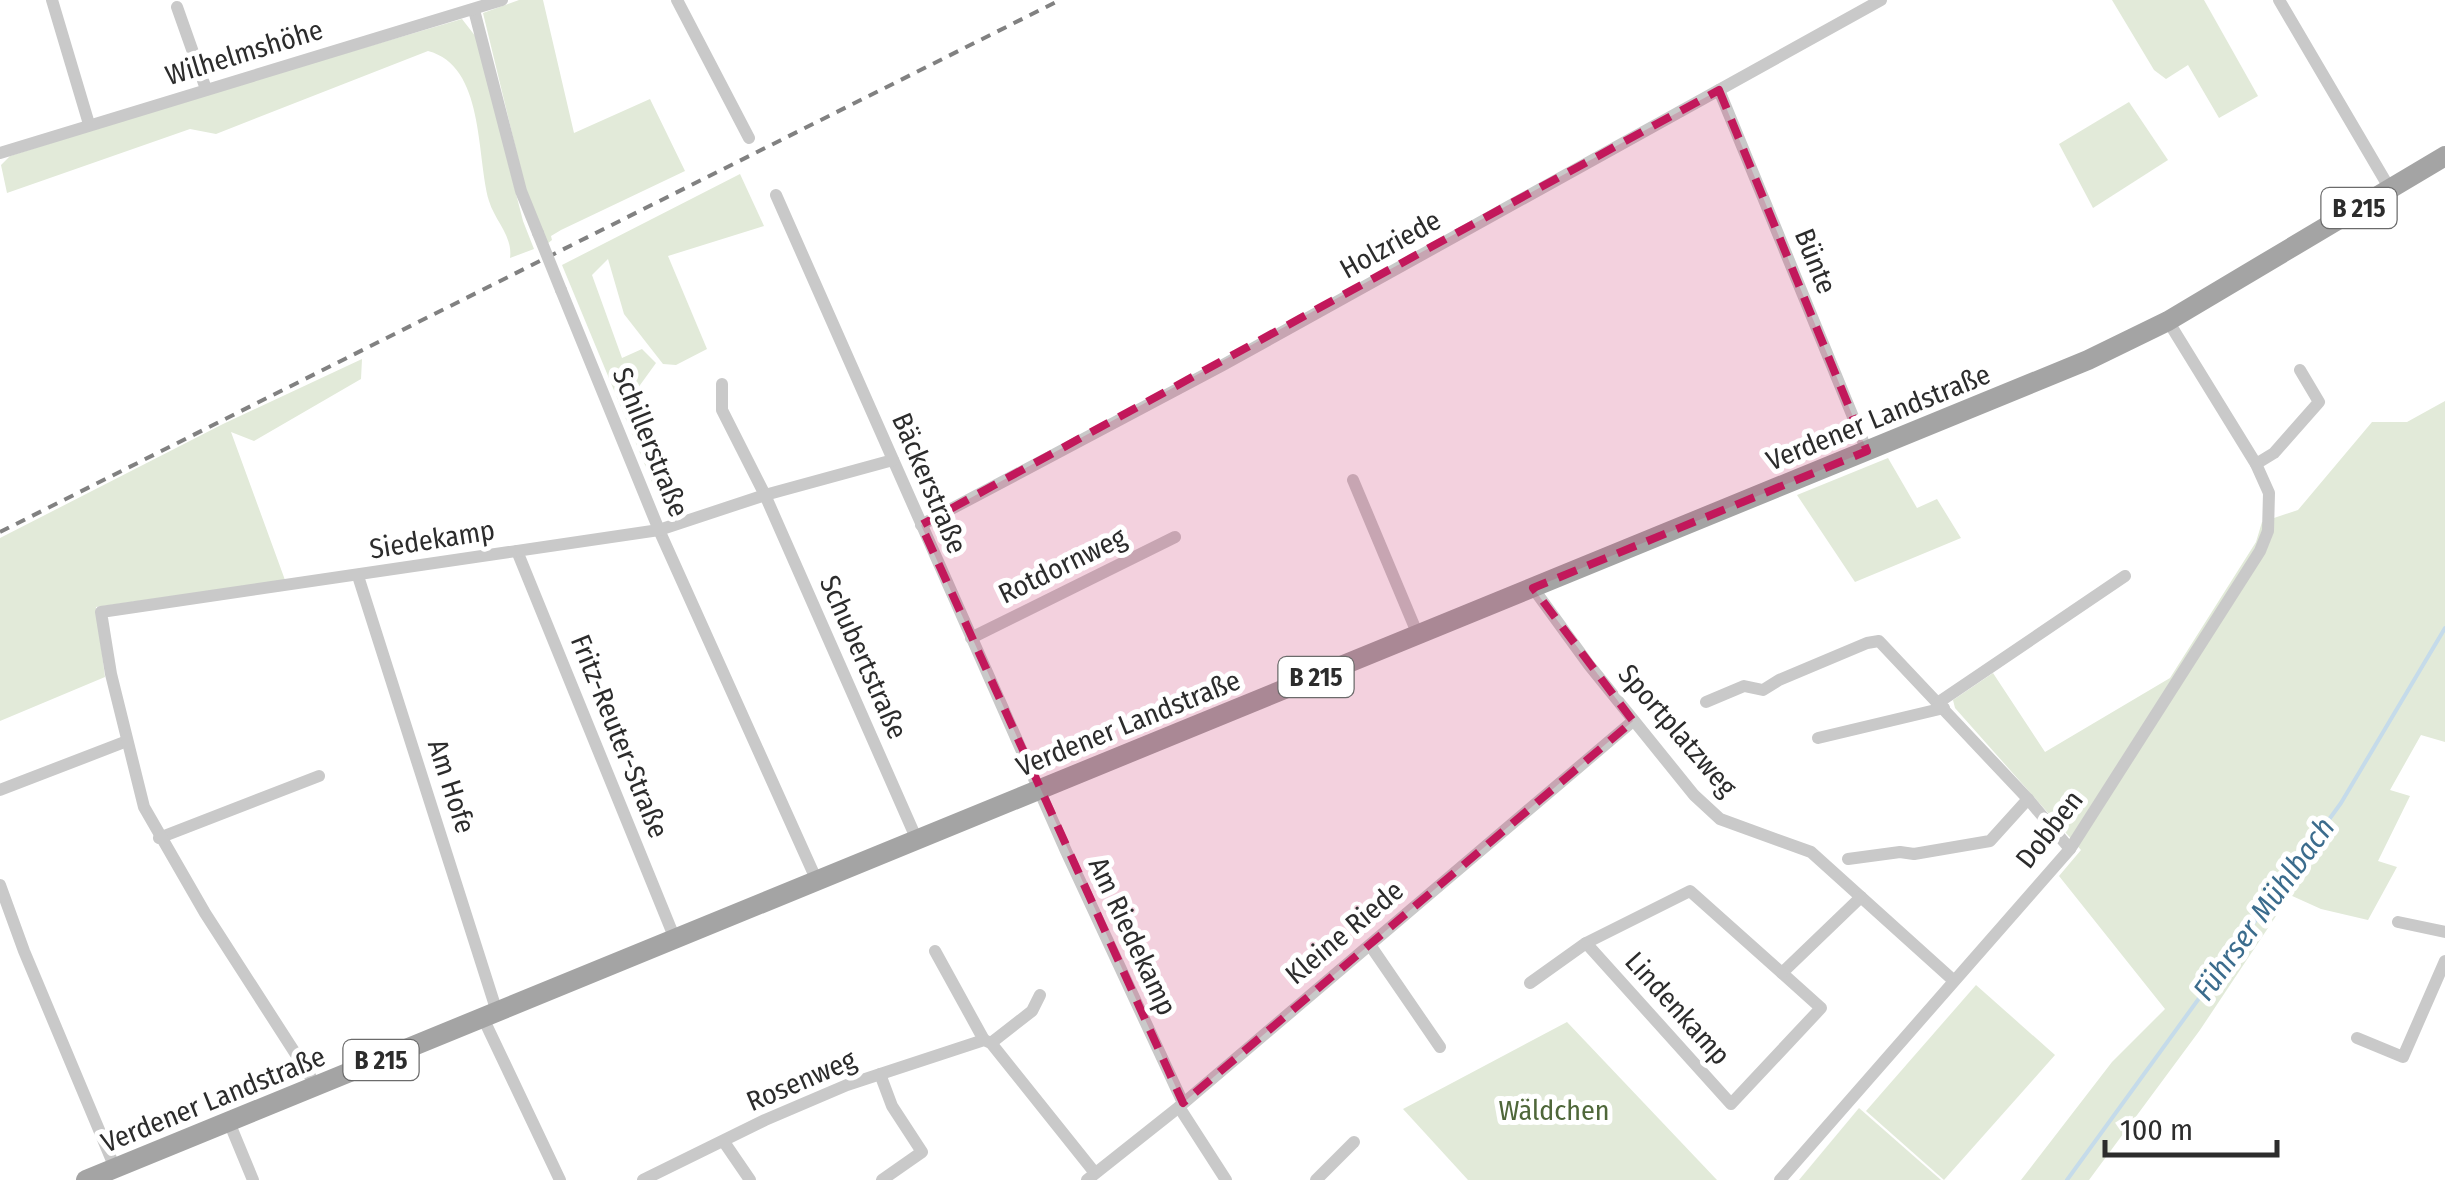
<svg xmlns="http://www.w3.org/2000/svg" width="2445" height="1180" font-family="'Fira Sans Condensed',sans-serif">
  <style>
    .green { fill: #e2ead9 }
    .lines { fill: none; stroke-linecap: round; stroke-linejoin: round }
    .stream { stroke: #c5dbea; stroke-width: 4 }
    .street { stroke: #c9c9c9; stroke-width: 12 }
    .primary { stroke: #a4a4a4; stroke-width: 20 }
    .rail { stroke: #818181; stroke-width: 4; stroke-dasharray: 10 8; stroke-linecap: butt }
    .street-bridge { stroke: #c9c9c9; stroke-width: 12 }
    .marked { fill: #c2185b; fill-opacity: 0.2; stroke: #c2185b; stroke-width: 8; stroke-dasharray: 20 12; stroke-linejoin: round }
    .labels { text-anchor: middle; stroke-width: 10; stroke-linejoin: round; paint-order: stroke }
    .shield { fill: #fff; stroke: #6b6b6b; stroke-width: 2.5 }
    .shield-label { font-size: 25px; font-weight: bold; fill: #2c2c2c }
    .street-label { font-size: 28px; fill: #2c2c2c; stroke: #fff }
    .park-label { font-size: 28px; fill: #4f673a; stroke: #fff }
    .water-label { font-size: 30px; font-style: italic; fill: #3b6c8d; stroke: #fff }
  </style>
  <rect width="100%" height="100%" fill="#fff"/>
  <g class="green">
    <polygon points="519,0 543,0 574,133 650,99 685,171 561,230 551,236 552,240 547,244 527,195 483,13"/>
    <polygon points="2112,0 2204,0 2258,96 2219,118 2188,65 2166,79 2154,70"/>
    <path d="M462 19 476 37 523 221 534 249 510 258C513 236 495 221 489 201 476 155 485 66 428 51L216 134 190 129 7 193 1 165 10 156 210 93Z"/>
    <polygon points="2129,102 2168,160 2093,208 2059,144"/>
    <polygon points="740,174 764,226 668,256 707,349 676,365 663,364 624,314 608,259 592,275 622,358 642,349 656,363 635,392 669,502 662,506 562,265"/>
    <polygon points="362,359 361,379 254,441 231,432 285,580 96,607 105,677 0,721 0,538 223,424"/>
    <polygon points="2445,401 2445,742 2421,735 2390,790 2410,796 2378,861 2397,867 2368,920 2321,909 2290,895 2200,1030 2089,1180 2021,1180 2112,1062 2165,1009 2059,876 2081,850 1955,708 1953,700 1993,673 2045,752 2170,678 2256,542 2262,522 2298,510 2372,422 2407,422"/>
    <polygon points="1888,458 1917,508 1937,499 1961,538 1855,582 1797,495"/>
    <polygon points="1976,985 2055,1055 1944,1180 1866,1111"/>
    <polygon points="1567,1022 1717,1180 1468,1180 1403,1109"/>
    <polygon points="1859,1108 1941,1180 1799,1180"/>
  </g>
  <g class="lines">
    <polyline class="stream" points="2067,1180 2341,803 2445,628"/>
    <g class="street">
      <polyline points="52,0 89,124"/>
      <polyline points="677,0 749,138"/>
      <polyline points="2279,0 2390,189"/>
      <polyline points="177,7 206,89"/>
      <polyline points="474,10 521,191 538,233"/>
      <polyline points="1719,90 1867,451"/>
      <polyline points="0,153 502,0"/>
      <polyline points="776,195 1066,851 1183,1103"/>
      <polyline points="561,290 659,530 817,881"/>
      <polyline points="722,384 722,410 765,495 917,840"/>
      <polyline points="2256,464 2274,453 2319,402 2300,370"/>
      <polyline points="1353,480 1418,635"/>
      <polyline points="921,525 1223,365 1881,0"/>
      <polyline points="517,551 675,939"/>
      <polyline points="358,576 497,1012"/>
      <polyline points="1533,588 1589,665 1694,795 1720,819 1811,852 1953,980"/>
      <polyline points="971,638 1175,537"/>
      <polyline points="1706,702 1744,686 1763,690 1779,680 1867,643 1879,641 2028,799 2070,849"/>
      <polyline points="1939,702 2125,576"/>
      <polyline points="1818,738 1944,708"/>
      <polyline points="0,790 127,741"/>
      <polyline points="159,838 319,776"/>
      <polyline points="1848,859 1900,852 1914,854 1990,841 2028,799"/>
      <polyline points="0,885 24,951 115,1168"/>
      <polyline points="2398,922 2445,932"/>
      <polyline points="1586,943 1731,1104 1821,1008 1782,973 1861,897"/>
      <polyline points="1370,945 1440,1047"/>
      <polyline points="935,951 984,1040"/>
      <polyline points="1530,983 1586,943 1690,891 1782,973"/>
      <polyline points="483,1018 560,1180"/>
      <polyline points="2357,1038 2403,1057 2445,961"/>
      <polyline points="991,1043 1032,1011 1040,995"/>
      <polyline points="880,1074 892,1106 922,1152 882,1180"/>
      <polyline points="317,1087 205,913 144,807 111,674 101,612 659,530 765,495 893,460"/>
      <polyline points="1179,1107 1226,1180"/>
      <polyline points="229,1122 253,1180"/>
      <polyline points="724,1142 750,1180"/>
      <polyline points="643,1180 765,1120 847,1085 984,1040 991,1043 1095,1173"/>
      <polyline points="1087,1180 1179,1107 1633,721"/>
      <polyline points="1316,1180 1354,1142"/>
      <polyline points="1780,1180 2070,849 2260,551 2268,531 2269,493 2256,464 2168,321"/>
    </g>
    <polyline class="primary" points="86,1180 2088,360 2168,321 2445,156"/>
    <polyline class="rail" points="0,532 1060,0"/>
    <polyline class="street-bridge" points="538,233 561,290"/>
  </g>
  <path class="marked" d="M1719 90 1867 451 1533 588 1633 721 1183 1103 921 525Z"/>
  <g class="labels">
    <g class="shield">
      <rect x="2321.5" y="188" width="75" height="40" rx="8"/>
      <rect x="1278.5" y="657" width="75" height="40" rx="8"/>
      <rect x="343.5" y="1040" width="75" height="40" rx="8"/>
    </g>
    <g class="shield-label">
      <text x="2359" y="217">B 215</text>
      <text x="1316" y="686">B 215</text>
      <text x="381" y="1069">B 215</text>
    </g>
    <g class="street-label">
      <text transform="translate(244 52) rotate(-17)" y="10">Wilhelmshöhe</text>
      <text transform="translate(1390 244) rotate(-29)" y="10">Holzriede</text>
      <text transform="translate(1816 261) rotate(68)" y="10">Bünte</text>
      <text transform="translate(1878 417) rotate(-22)" y="10">Verdener Landstraße</text>
      <text transform="translate(651 442) rotate(68)" y="10">Schillerstraße</text>
      <text transform="translate(930 483) rotate(67)" y="10">Bäckerstraße</text>
      <text transform="translate(432 539) rotate(-9)" y="10">Siedekamp</text>
      <text transform="translate(1062 565) rotate(-26)" y="10">Rotdornweg</text>
      <text transform="translate(864 657) rotate(66)" y="10">Schubertstraße</text>
      <text transform="translate(1128 723) rotate(-22)" y="10">Verdener Landstraße</text>
      <text transform="translate(1678 730) rotate(49)" y="10">Sportplatzweg</text>
      <text transform="translate(620 736) rotate(68)" y="10">Fritz-Reuter-Straße</text>
      <text transform="translate(452 786) rotate(72)" y="10">Am Hofe</text>
      <text transform="translate(2049 829) rotate(-52)" y="10">Dobben</text>
      <text transform="translate(1344 932) rotate(-40)" y="10">Kleine Riede</text>
      <text transform="translate(1133 936) rotate(65)" y="10">Am Riedekamp</text>
      <text transform="translate(1678 1008) rotate(48)" y="10">Lindenkamp</text>
      <text transform="translate(801 1080) rotate(-23)" y="10">Rosenweg</text>
      <text transform="translate(213 1099) rotate(-22)" y="10">Verdener Landstraße</text>
    </g>
    <g class="park-label">
      <text x="1554" y="1120">Wäldchen</text>
    </g>
    <g class="water-label">
      <text transform="translate(2264 909) rotate(-54)" y="10">Führser Mühlbach</text>
    </g>
  </g>
  <path d="M2105 1140v15h172v-15" fill="none" stroke="#2c2c2c" stroke-width="5"/>
  <text x="2120" y="1140" font-size="30" fill="#2c2c2c" stroke="#ffffff" stroke-width="8" paint-order="stroke">100 m</text>
</svg>
